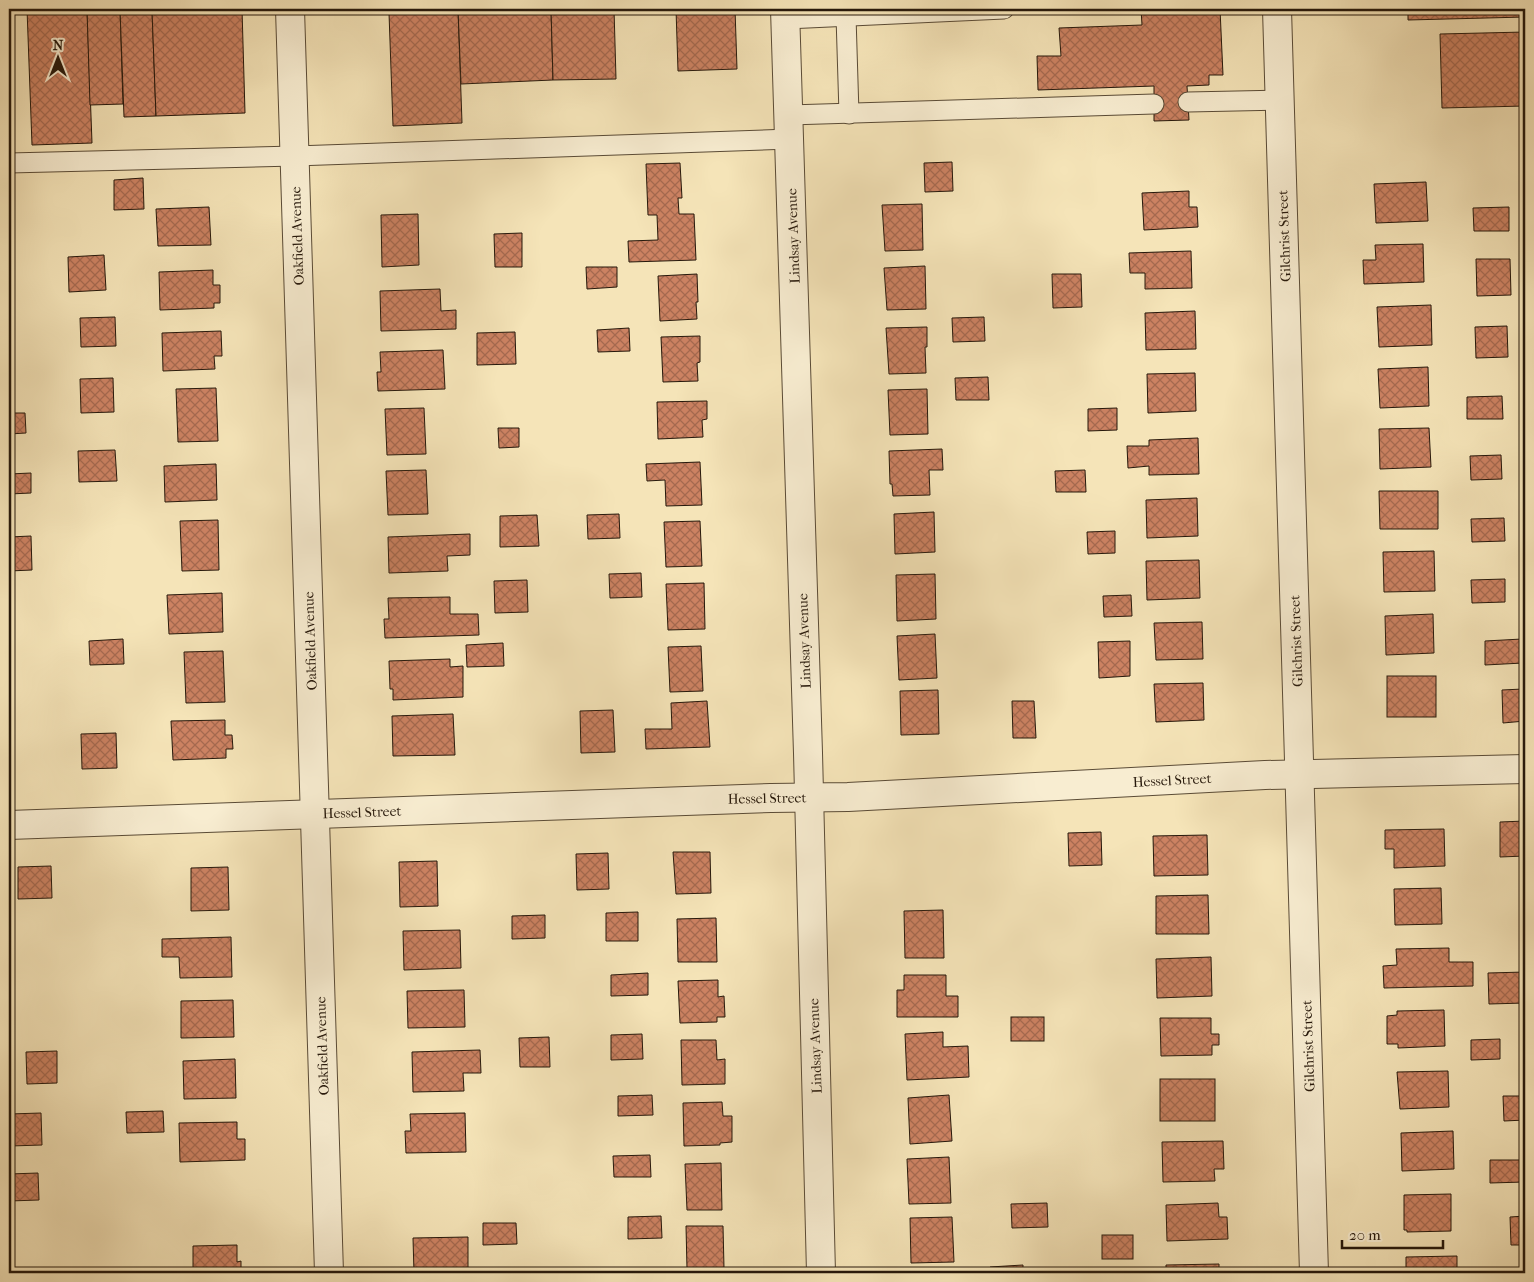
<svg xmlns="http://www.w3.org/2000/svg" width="1534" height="1282" font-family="'IM FELL French Canon',serif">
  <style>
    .building { fill: url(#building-cross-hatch); stroke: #26180b }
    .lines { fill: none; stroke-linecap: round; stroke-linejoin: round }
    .service-casing { stroke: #5a4b36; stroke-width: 21 }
    .minor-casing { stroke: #5a4b36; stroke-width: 30 }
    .service { stroke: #f8edd1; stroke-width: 19 }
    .minor { stroke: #f8edd1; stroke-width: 28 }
    .labels { text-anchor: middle; stroke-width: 4; stroke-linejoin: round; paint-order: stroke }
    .street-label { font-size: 14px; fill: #26180b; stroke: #f8edd1 }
  </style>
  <defs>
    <pattern id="building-cross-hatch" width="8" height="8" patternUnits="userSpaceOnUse" patternTransform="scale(1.25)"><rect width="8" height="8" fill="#cc8262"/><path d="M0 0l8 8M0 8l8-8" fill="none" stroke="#a5694f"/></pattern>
  </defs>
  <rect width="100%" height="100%" fill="#f5e4b8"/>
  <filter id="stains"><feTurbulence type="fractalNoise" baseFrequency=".004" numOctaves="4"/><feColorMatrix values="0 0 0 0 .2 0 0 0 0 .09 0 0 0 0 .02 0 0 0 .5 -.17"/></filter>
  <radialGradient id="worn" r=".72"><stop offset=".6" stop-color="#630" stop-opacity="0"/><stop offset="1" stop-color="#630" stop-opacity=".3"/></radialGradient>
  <g class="building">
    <polygon points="27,9 87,9 92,143 32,145"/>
    <polygon points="87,9 120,9 123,104 90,105"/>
    <polygon points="120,9 152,9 156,116 124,117"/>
    <polygon points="201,9 242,9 245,113 156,116 152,11"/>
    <polygon points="383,9 458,9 462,123 393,126 389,13 383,13"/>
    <polygon points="458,9 551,9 553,80 461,84"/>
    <polygon points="551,9 614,9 616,79 553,80"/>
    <polygon points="676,9 735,9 737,69 678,71"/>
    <polygon points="1141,9 1220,9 1223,75 1209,75 1209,85 1187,86 1189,120 1154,121 1154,86 1038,90 1037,56 1061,56 1059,28 1142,25"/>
    <polygon points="1408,9 1525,9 1525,17 1408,20"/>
    <polygon points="1525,32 1525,106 1442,108 1440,34"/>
    <polygon points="952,162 953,191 925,192 924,163"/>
    <polygon points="680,163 682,198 678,198 679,214 694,214 696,260 629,262 628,241 658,240 657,215 648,215 646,164"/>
    <polygon points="143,178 144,209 114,210 114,180"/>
    <polygon points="1426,182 1428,221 1376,223 1374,184"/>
    <polygon points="1189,191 1189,207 1197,207 1198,227 1144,230 1142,193"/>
    <polygon points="922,204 923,250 885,251 882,205"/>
    <polygon points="209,207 211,245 158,246 156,209"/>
    <polygon points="1509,207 1509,231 1474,231 1473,208"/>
    <polygon points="418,214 419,265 382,267 381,215"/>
    <polygon points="522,233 522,267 495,267 494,234"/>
    <polygon points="1423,244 1424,282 1364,284 1363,260 1376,260 1375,245"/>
    <polygon points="1191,251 1192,288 1145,289 1145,273 1130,273 1129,253"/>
    <polygon points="104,255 106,290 69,292 68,257"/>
    <polygon points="1476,259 1510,259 1511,295 1477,296"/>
    <polygon points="925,266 926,309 887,310 884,268"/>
    <polygon points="586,267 617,267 617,287 587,289"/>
    <polygon points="213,270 213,285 220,285 220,303 214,303 214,308 160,310 159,272"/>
    <polygon points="697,274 698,302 696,302 697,319 660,321 658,276"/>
    <polygon points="1052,274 1081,274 1082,307 1053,308"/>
    <polygon points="440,289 441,311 456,310 456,329 381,331 380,291"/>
    <polygon points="1431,305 1432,345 1379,347 1377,307"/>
    <polygon points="1195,311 1196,349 1146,350 1145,313"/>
    <polygon points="115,317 116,346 81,347 80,318"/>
    <polygon points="984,317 985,341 953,342 952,318"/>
    <polygon points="1507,326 1508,357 1476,358 1475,327"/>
    <polygon points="927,327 927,347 925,347 926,373 889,374 886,328"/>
    <polygon points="629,328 630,351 598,352 597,330"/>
    <polygon points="221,331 222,356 214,356 215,369 163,371 162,333"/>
    <polygon points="515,332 516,364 477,365 477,333"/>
    <polygon points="700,336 700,362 697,363 698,381 663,382 661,337"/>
    <polygon points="443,350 445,389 378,391 377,372 381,372 380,352"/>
    <polygon points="1428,367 1429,406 1380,408 1378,369"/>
    <polygon points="1195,373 1196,411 1148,413 1147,374"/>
    <polygon points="988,377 989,400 956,400 955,378"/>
    <polygon points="113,378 114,412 81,413 80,379"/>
    <polygon points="216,388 218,441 178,442 176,389"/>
    <polygon points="927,389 928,434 890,435 888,390"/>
    <polygon points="1502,396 1503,419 1467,419 1467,397"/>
    <polygon points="707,401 707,419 702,420 703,437 658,439 657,402"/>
    <polygon points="424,408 426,454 387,455 385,409"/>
    <polygon points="1117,408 1117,430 1088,431 1088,409"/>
    <polygon points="9,413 25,413 26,433 9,434"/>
    <polygon points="498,428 519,428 519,447 499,448"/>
    <polygon points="1429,428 1431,467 1380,469 1379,429"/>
    <polygon points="1198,438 1199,474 1149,475 1149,466 1128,468 1127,446 1149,446 1149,440"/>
    <polygon points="942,449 943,470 929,470 930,495 893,496 892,484 890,484 889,451"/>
    <polygon points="115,450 117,481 79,482 78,451"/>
    <polygon points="1501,455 1502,479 1471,480 1470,456"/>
    <polygon points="700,462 702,505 666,506 665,480 647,481 646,464"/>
    <polygon points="216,464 217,500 165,502 164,466"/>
    <polygon points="426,470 428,514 388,515 386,471"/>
    <polygon points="1085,470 1086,492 1056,492 1055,471"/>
    <polygon points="31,473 31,493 9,494 9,474"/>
    <polygon points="1379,491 1438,491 1438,529 1380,529"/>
    <polygon points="1197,498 1198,536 1147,538 1146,500"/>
    <polygon points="934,512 935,552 895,554 894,514"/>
    <polygon points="619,514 620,538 588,539 587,515"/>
    <polygon points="537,515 539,546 500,547 500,516"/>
    <polygon points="1504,518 1505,541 1472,542 1471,519"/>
    <polygon points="218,520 219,570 182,571 180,521"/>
    <polygon points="700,521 702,566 666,567 664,522"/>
    <polygon points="1115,531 1115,553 1088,554 1087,532"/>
    <polygon points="470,534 470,555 447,556 448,571 389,573 388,537"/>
    <polygon points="31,536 32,570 9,571 9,537"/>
    <polygon points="1434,551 1435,591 1384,592 1383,552"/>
    <polygon points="1199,560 1200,598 1147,600 1146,561"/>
    <polygon points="641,573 642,597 610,598 609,574"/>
    <polygon points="935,574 936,619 897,621 896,575"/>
    <polygon points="1505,579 1505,602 1472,603 1471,580"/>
    <polygon points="527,580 528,612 495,613 494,581"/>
    <polygon points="704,583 705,629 668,630 666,584"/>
    <polygon points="222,593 223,632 169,634 167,595"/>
    <polygon points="1131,595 1132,616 1104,617 1103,596"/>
    <polygon points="450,597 450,614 478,614 479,635 385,638 384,619 389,619 388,598"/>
    <polygon points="1433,614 1434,653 1386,655 1385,616"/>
    <polygon points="1202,622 1203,659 1156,660 1154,623"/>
    <polygon points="935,634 937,678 899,680 897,636"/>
    <polygon points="123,639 124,664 90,665 89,641"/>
    <polygon points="1522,639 1523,663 1485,665 1485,641"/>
    <polygon points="1130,641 1130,676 1099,678 1098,642"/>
    <polygon points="503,643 504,666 467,667 466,645"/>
    <polygon points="701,646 703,691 670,692 668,647"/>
    <polygon points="223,651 225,702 186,703 184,652"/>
    <polygon points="450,659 450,667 463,666 463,697 393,700 393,689 390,689 389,661"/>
    <rect x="1387" y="676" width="49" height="41"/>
    <polygon points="1203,683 1204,720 1156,722 1154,684"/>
    <polygon points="1523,689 1525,721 1503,723 1502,690"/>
    <polygon points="938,690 939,734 901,735 900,691"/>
    <polygon points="707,701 710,747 646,749 645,729 672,729 671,703"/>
    <polygon points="1012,701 1034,701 1036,738 1013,738"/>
    <polygon points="613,710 615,752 581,753 580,711"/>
    <polygon points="453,714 455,755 393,756 392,716"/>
    <polygon points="225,720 225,735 232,735 233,749 226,749 226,758 173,760 171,721"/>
    <polygon points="116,733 117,768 82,769 81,734"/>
    <polygon points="1525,821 1525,856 1500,857 1500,822"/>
    <polygon points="1444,829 1445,866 1394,868 1394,849 1385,849 1385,830"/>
    <polygon points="1101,832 1102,865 1069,866 1068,833"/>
    <polygon points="1207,835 1208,875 1154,876 1153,836"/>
    <polygon points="673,852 710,852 711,893 676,894"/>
    <polygon points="608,853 609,889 577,890 576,854"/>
    <polygon points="437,861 438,906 400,907 399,862"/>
    <polygon points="51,866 52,898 18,899 18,867"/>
    <polygon points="228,867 229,910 191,911 191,868"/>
    <polygon points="1441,888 1442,924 1395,925 1394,889"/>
    <polygon points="1208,895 1209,934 1156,934 1156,896"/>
    <polygon points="943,910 944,958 905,958 904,911"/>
    <polygon points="638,912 638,941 606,941 606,913"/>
    <polygon points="545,915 545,938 512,939 512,916"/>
    <polygon points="716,918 717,962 678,962 677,919"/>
    <polygon points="460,930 461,968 404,970 403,931"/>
    <polygon points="231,937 232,977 180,978 179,957 162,957 162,939"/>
    <polygon points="1449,948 1449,962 1473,962 1473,986 1384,988 1383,966 1397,965 1396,949"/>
    <polygon points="1211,957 1212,996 1157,998 1156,959"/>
    <polygon points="1525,972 1525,1003 1489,1004 1488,973"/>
    <polygon points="648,973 648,995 611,996 611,975"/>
    <polygon points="904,975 946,975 946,996 958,996 958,1017 897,1017 897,990 904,990"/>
    <polygon points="718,980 718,997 724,996 725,1017 717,1017 717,1022 680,1023 678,981"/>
    <polygon points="464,990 465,1027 408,1028 407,991"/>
    <polygon points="233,1000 234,1037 181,1038 181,1001"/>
    <polygon points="1444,1010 1445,1046 1398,1048 1398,1044 1387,1044 1387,1016 1397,1015 1397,1011"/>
    <rect x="1011" y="1017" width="33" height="24"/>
    <polygon points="1160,1018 1211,1018 1211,1034 1219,1034 1219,1045 1212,1045 1212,1055 1161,1056"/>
    <polygon points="943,1032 943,1047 968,1046 969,1077 907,1080 905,1034"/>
    <polygon points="642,1034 643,1059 611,1060 611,1035"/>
    <polygon points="549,1037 550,1067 520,1067 519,1038"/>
    <polygon points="1500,1039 1500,1059 1471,1060 1471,1040"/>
    <polygon points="681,1040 716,1040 717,1060 725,1059 725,1084 682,1085"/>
    <polygon points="480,1050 481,1073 463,1073 464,1091 413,1092 412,1052"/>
    <polygon points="57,1051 57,1083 27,1084 26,1052"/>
    <polygon points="235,1059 236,1098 184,1099 183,1061"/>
    <polygon points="1448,1071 1449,1107 1400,1109 1397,1072"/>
    <rect x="1160" y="1079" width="55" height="42"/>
    <polygon points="652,1095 653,1115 618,1116 618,1096"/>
    <polygon points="949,1095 952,1141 910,1144 908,1098"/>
    <polygon points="1503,1096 1525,1096 1525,1120 1504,1121"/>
    <polygon points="722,1102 723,1116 732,1116 732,1142 720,1143 720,1145 684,1146 683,1103"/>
    <polygon points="163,1111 164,1132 127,1133 126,1112"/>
    <polygon points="41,1113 42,1145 10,1146 9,1114"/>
    <polygon points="465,1113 466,1152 406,1153 405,1131 411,1131 410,1114"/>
    <polygon points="237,1122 237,1139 245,1139 245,1160 180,1162 179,1123"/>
    <polygon points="1453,1131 1454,1169 1402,1171 1401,1133"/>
    <polygon points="1223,1141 1224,1169 1214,1169 1215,1181 1163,1182 1162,1142"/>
    <polygon points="650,1155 651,1177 614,1177 613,1156"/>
    <polygon points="949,1157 951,1203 909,1204 907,1159"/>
    <polygon points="1490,1160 1523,1160 1524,1182 1490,1183"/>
    <polygon points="721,1163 722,1210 687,1210 685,1164"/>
    <polygon points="38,1173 39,1200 9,1201 9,1174"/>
    <polygon points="1451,1194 1451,1231 1407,1232 1407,1230 1404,1230 1404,1195"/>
    <polygon points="1047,1203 1048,1227 1012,1228 1011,1204"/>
    <polygon points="1218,1203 1219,1217 1227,1217 1228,1239 1167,1241 1166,1205"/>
    <polygon points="661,1216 662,1238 628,1239 628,1217"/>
    <polygon points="1525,1216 1525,1245 1511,1245 1510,1217"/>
    <polygon points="952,1217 954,1262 911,1263 910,1218"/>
    <polygon points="483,1223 516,1223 517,1244 483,1245"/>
    <polygon points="686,1226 723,1226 724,1268 687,1269"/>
    <rect x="1102" y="1235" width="31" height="24"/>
    <polygon points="468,1237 468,1273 414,1273 413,1238"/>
    <polygon points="237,1245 237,1262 241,1261 241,1273 193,1273 193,1246"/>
    <polygon points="1457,1256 1457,1273 1406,1273 1406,1257"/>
    <polygon points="1219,1264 1219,1273 1166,1273 1166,1265"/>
    <polygon points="1023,1265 1023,1273 991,1273 990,1267"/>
  </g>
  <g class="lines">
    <defs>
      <g id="service">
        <polyline points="846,16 849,114"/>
        <polyline points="786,19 1004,9"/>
        <polyline points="1188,102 1280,100"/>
        <polyline points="789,115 1154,104"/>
        <polyline points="9,163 295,156 790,139"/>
      </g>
      <g id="minor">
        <polyline points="290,9 329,1273"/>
        <polyline points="785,9 808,753 821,1273"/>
        <polyline points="1277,9 1314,1273"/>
        <polyline points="9,825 771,798 848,797 1265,775 1525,769"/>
      </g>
    </defs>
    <use href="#service" class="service-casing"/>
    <use href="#minor" class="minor-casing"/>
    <use href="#service" class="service"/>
    <use href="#minor" class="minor"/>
  </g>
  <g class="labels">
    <g class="street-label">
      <text transform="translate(297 236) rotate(-92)" y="5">Oakfield Avenue</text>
      <text transform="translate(793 236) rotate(-92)" y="5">Lindsay Avenue</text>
      <text transform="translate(1284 236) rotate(-92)" y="5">Gilchrist Street</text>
      <text transform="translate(310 641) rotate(-92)" y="5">Oakfield Avenue</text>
      <text transform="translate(804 641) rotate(-92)" y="5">Lindsay Avenue</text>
      <text transform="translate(1296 641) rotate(-92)" y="5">Gilchrist Street</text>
      <text transform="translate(1172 780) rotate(-3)" y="5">Hessel Street</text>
      <text transform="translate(767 798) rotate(-1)" y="5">Hessel Street</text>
      <text transform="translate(362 812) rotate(-2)" y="5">Hessel Street</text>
      <text transform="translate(322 1046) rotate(-92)" y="5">Oakfield Avenue</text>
      <text transform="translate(815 1046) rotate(-92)" y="5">Lindsay Avenue</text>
      <text transform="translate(1308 1046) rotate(-92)" y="5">Gilchrist Street</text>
    </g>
  </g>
  <rect width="1534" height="1282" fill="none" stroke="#f5e4b8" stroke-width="30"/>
  <rect x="10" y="10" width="1514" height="1262" fill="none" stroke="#26180b" stroke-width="2.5"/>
  <rect x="15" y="15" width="1504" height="1252" fill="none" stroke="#26180b"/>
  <g transform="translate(58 58)" stroke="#f8edd1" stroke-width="4" paint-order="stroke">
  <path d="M0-4L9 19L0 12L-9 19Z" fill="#26180b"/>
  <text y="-8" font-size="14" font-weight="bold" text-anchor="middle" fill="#26180b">N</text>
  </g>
  <path d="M1342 1240v8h101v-8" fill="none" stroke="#26180b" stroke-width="2.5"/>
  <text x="1349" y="1240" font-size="15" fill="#26180b" stroke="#f8edd1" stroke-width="4" paint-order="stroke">20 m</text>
  <rect width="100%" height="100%" filter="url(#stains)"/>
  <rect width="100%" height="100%" fill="url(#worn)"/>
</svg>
